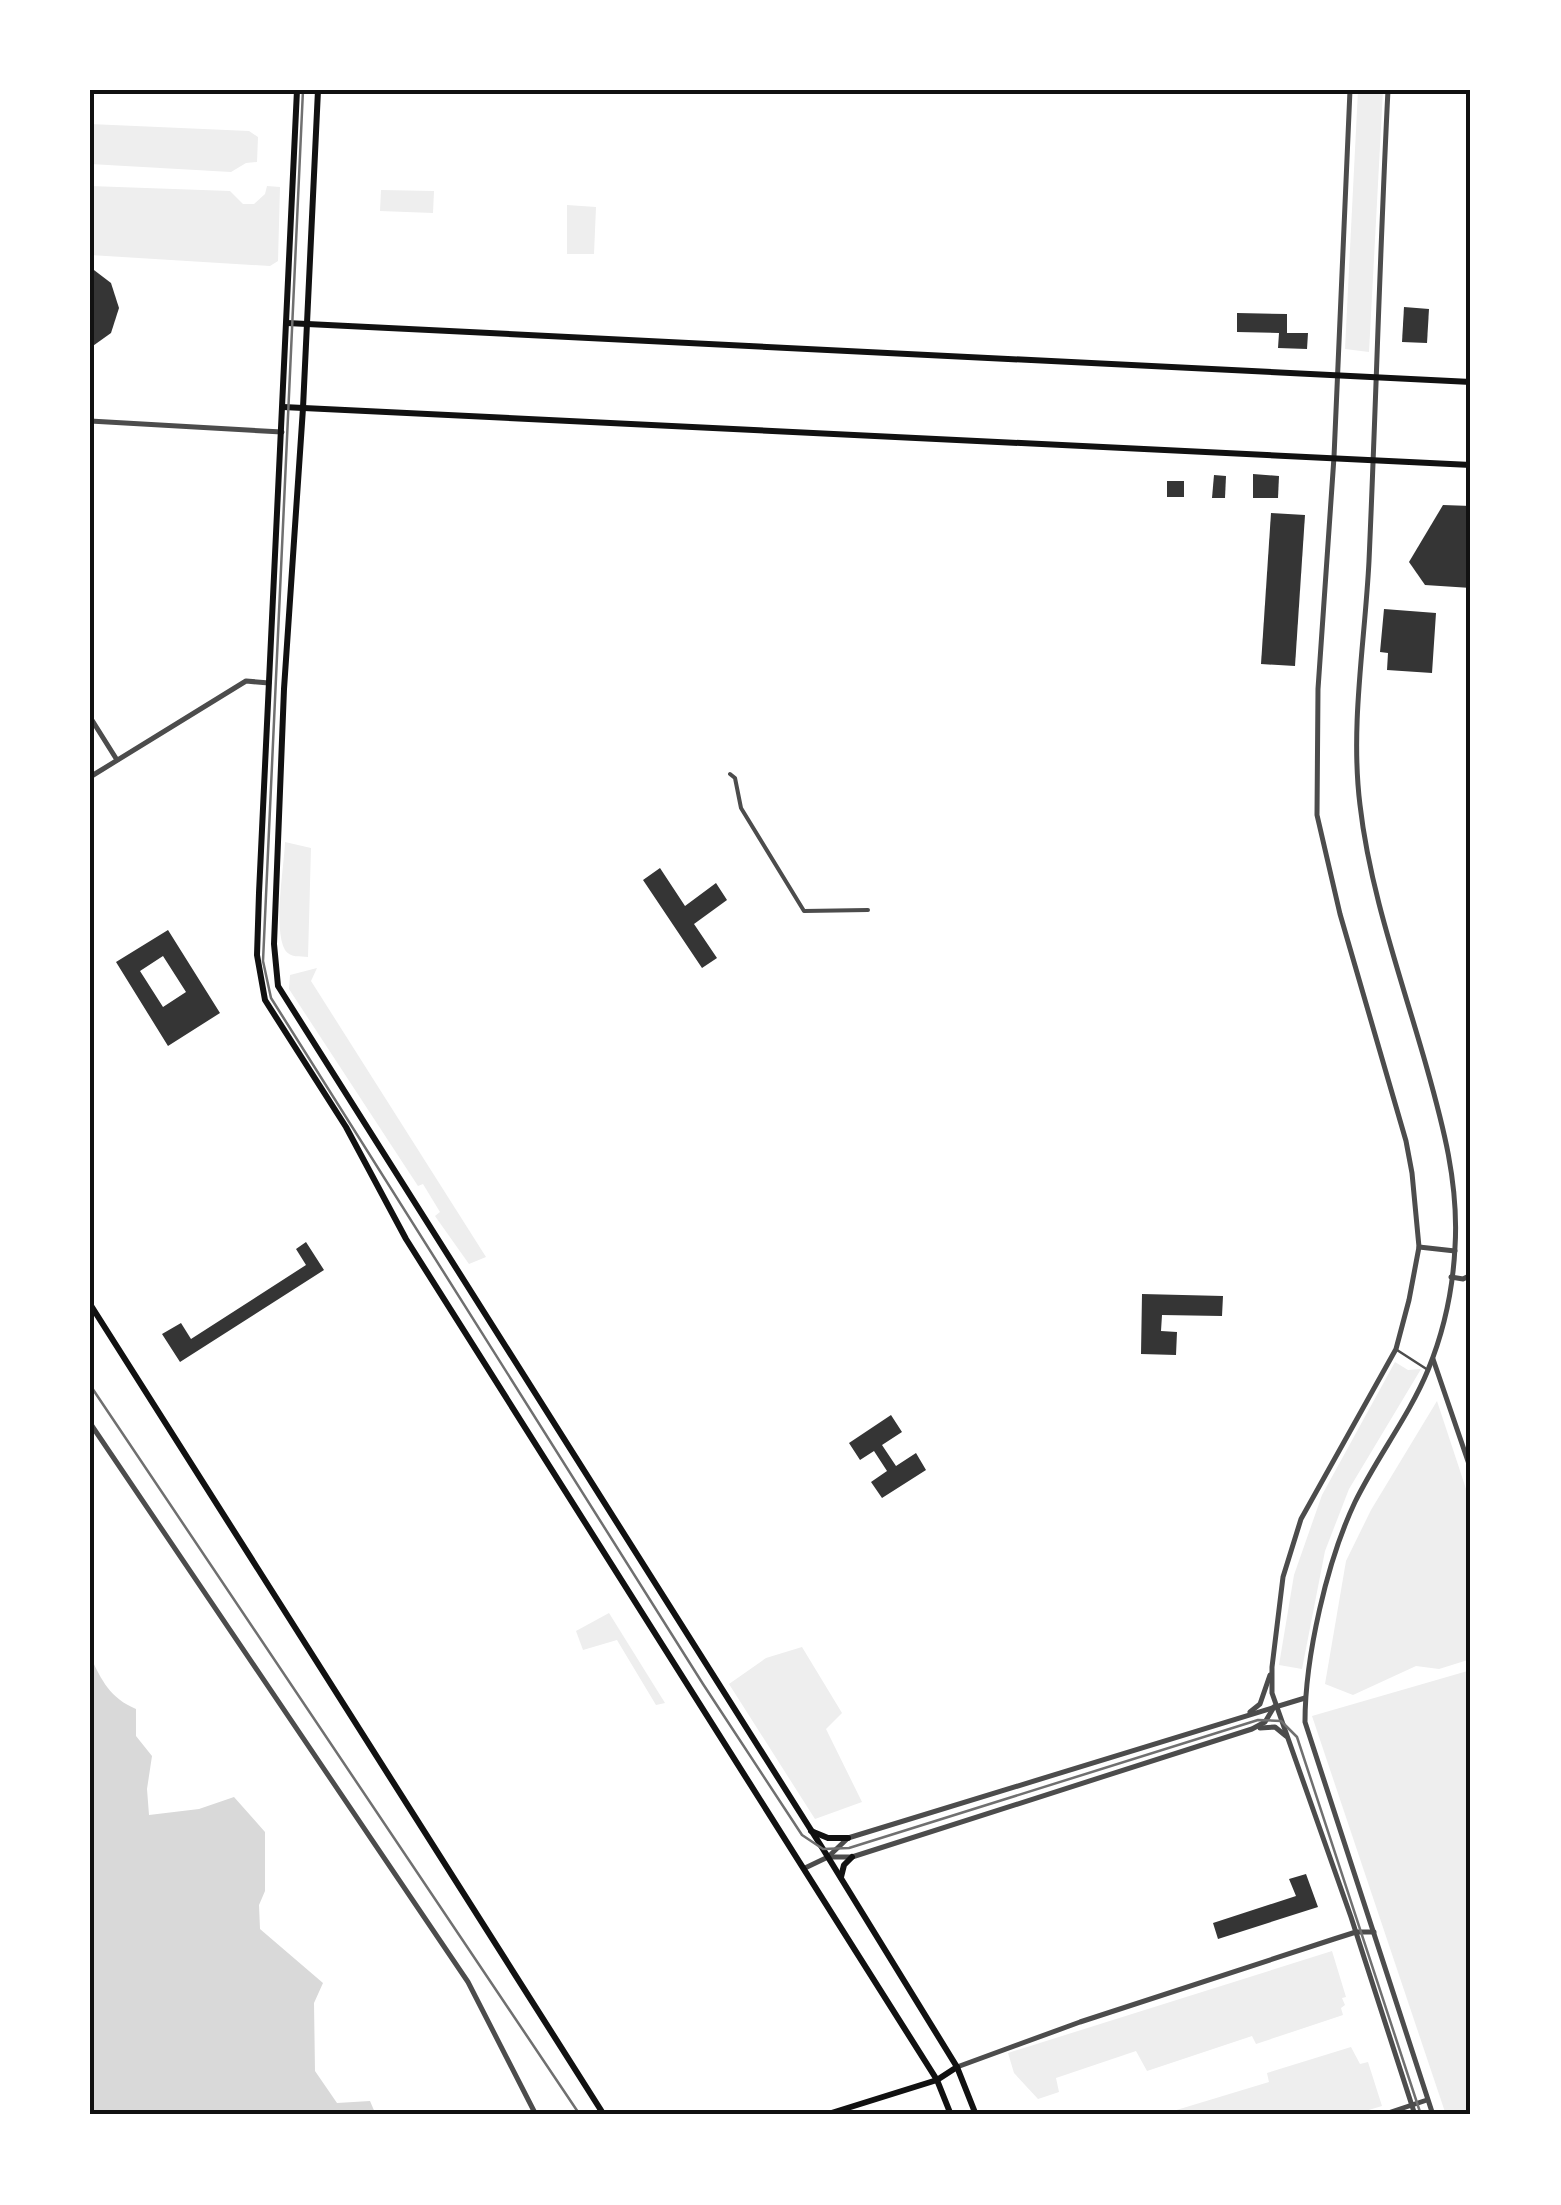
<svg xmlns="http://www.w3.org/2000/svg" width="1561" height="2205" font-family="'Exo 2',sans-serif">
  <style>
    .green { fill: #eee }
    .water { fill: #d9d9d9 }
    .building { fill: #353535; fill-rule: evenodd }
    .lines { fill: none; stroke-linecap: round; stroke-linejoin: round }
    .service { stroke: #4c4c4c; stroke-width: 2.5 }
    .pedestrian { stroke: #4c4c4c; stroke-width: 4 }
    .minor { stroke: #4c4c4c; stroke-width: 5 }
    .tertiary { stroke: #4c4c4c; stroke-width: 5 }
    .secondary { stroke: #111; stroke-width: 6 }
    .tram { stroke: #707070; stroke-width: 2.5 }
    .rail { stroke: #707070; stroke-width: 2.5 }
    .neatline { fill: none; stroke: #111; stroke-width: 4 }
  </style>
  <rect width="100%" height="100%" fill="#fff"/>
  <g class="green">
    <polygon points="1358,90 1383,90 1369,352 1345,349"/>
    <polygon points="90,124 249,131 258,137 257,162 246,163 231,172 90,164"/>
    <polygon points="90,186 230,191 243,204 254,204 265,194 267,186 280,187 278,261 270,266 90,255"/>
    <polygon points="381,190 434,191 433,213 380,211"/>
    <polygon points="567,205 596,207 594,254 567,254"/>
    <path d="M285 842 311 848 308 957C300 956 290 958 285 950 273 928 284 868 285 842Z"/>
    <polygon points="317,968 311,981 486,1257 469,1264 435,1216 440,1212 423,1184 418,1186 289,989 290,975"/>
    <polygon points="1395,1362 1408,1370 1421,1369 1349,1489 1325,1551 1302,1669 1279,1665 1294,1575 1322,1495"/>
    <polygon points="1437,1401 1471,1504 1471,1659 1439,1669 1416,1666 1353,1695 1325,1684 1346,1561 1371,1510"/>
    <polygon points="609,1613 665,1703 656,1705 617,1640 583,1650 576,1631"/>
    <polygon points="802,1647 842,1713 826,1729 862,1802 815,1819 729,1684 766,1658"/>
    <polygon points="1471,1670 1471,2115 1446,2115 1312,1716"/>
    <polygon points="1332,1951 1346,1997 1342,1998 1345,2005 1341,2008 1343,2015 1256,2044 1252,2036 1147,2071 1136,2051 1056,2078 1059,2092 1038,2099 1014,2073 1008,2053"/>
    <polygon points="1351,2047 1360,2064 1368,2062 1382,2106 1352,2115 1160,2115 1269,2082 1267,2073"/>
  </g>
  <path class="water" d="M90 1656C102 1681 110 1698 136 1709V1736L152 1756 147 1789 149 1815 199 1809 234 1797 265 1832V1891L259 1905 260 1929 323 1983 314 2003 315 2071 337 2103 370 2101 376 2115H90Z"/>
  <g class="building">
    <polygon points="90,267 111,283 119,308 111,333 90,348"/>
    <polygon points="1404,307 1429,309 1427,343 1402,342"/>
    <polygon points="1237,313 1287,314 1287,333 1308,333 1307,349 1278,348 1279,333 1237,332"/>
    <polygon points="1253,474 1279,476 1278,498 1253,498"/>
    <polygon points="1214,475 1226,476 1225,498 1212,498"/>
    <rect x="1167" y="481" width="17" height="16"/>
    <polygon points="1443,505 1471,506 1471,588 1425,585 1409,562"/>
    <polygon points="1271,513 1305,515 1295,666 1261,664"/>
    <polygon points="1384,609 1436,613 1432,673 1387,670 1388,653 1380,652"/>
    <polygon points="660,868 685,906 716,883 727,900 694,924 717,958 702,968 643,880"/>
    <path d="M168 930 220 1013 168 1046 116 962ZM163 956 186 992 163 1007 140 971Z"/>
    <polygon points="306,1242 324,1270 180,1362 162,1334 181,1323 191,1339 306,1265 296,1249"/>
    <polygon points="1142,1294 1223,1296 1222,1316 1162,1315 1161,1331 1177,1332 1176,1355 1141,1354"/>
    <polygon points="891,1415 902,1432 882,1445 896,1466 916,1453 926,1470 882,1498 871,1482 887,1471 874,1451 860,1460 849,1443"/>
    <polygon points="1306,1874 1318,1907 1218,1939 1213,1923 1296,1896 1289,1879"/>
  </g>
  <g class="lines">
    <polyline class="service" points="1397,1350 1428,1370"/>
    <polyline class="pedestrian" points="730,774 735,778 741,808 804,911 868,910"/>
    <g class="minor">
      <polyline points="90,421 282,432"/>
      <polyline points="90,717 117,760"/>
      <polyline points="90,777 246,681 269,683"/>
      <polyline points="1451,1277 1463,1279 1471,1275"/>
      <polyline points="1433,1359 1471,1470"/>
      <polyline points="90,1423 468,1982 536,2115"/>
    </g>
    <g class="tertiary">
      <polyline points="1350,90 1334,457 1318,689 1317,815 1340,914 1406,1141 1412,1173 1419,1247 1409,1300 1396,1349 1301,1519 1283,1577 1272,1667 1272,1693 1351,1917 1415,2115"/>
      <path d="M1388 90C1380 247 1376 404 1369 561 1365 641 1350 725 1360 805 1370 893 1402 980 1426 1065 1443 1125 1459 1184 1455 1247 1453 1288 1444 1331 1428 1370 1409 1416 1377 1457 1355 1502 1327 1561 1305 1657 1305 1722L1433 2115"/>
      <polyline points="1419,1247 1455,1251"/>
      <polyline points="1250,1712 1260,1704 1270,1675"/>
      <polyline points="1260,1728 1275,1727 1286,1736"/>
      <polyline points="828,1857 848,1838 1305,1698"/>
      <polyline points="805,1868 828,1857 852,1857 1252,1729 1265,1722 1274,1707"/>
      <polyline points="957,2067 1080,2022 1334,1939 1356,1932 1374,1932"/>
      <polyline points="1382,2115 1427,2100"/>
    </g>
    <g class="secondary">
      <polyline points="297,90 259,893 257,955 265,1000 346,1127 406,1239 937,2080 951,2115"/>
      <polyline points="318,90 303,408 284,689 274,944 278,986 823,1849 957,2067 976,2115"/>
      <polyline points="287,323 1471,382"/>
      <polyline points="283,407 1471,465"/>
      <polyline points="90,1304 604,2115"/>
      <polyline points="811,1831 828,1838 848,1838"/>
      <polyline points="841,1877 844,1865 852,1857"/>
      <polyline points="825,2115 937,2080 957,2067"/>
    </g>
    <polyline class="tram" points="303,90 263,961 271,998 703,1684 802,1835 823,1849 849,1848 1258,1720 1281,1721 1297,1737 1421,2115"/>
    <polyline class="rail" points="90,1385 580,2115"/>
  </g>
  <rect width="1561" height="2205" fill="none" stroke="#ffffff" stroke-width="185"/>
  <rect x="92" y="92" width="1376" height="2020" class="neatline"/>
</svg>
